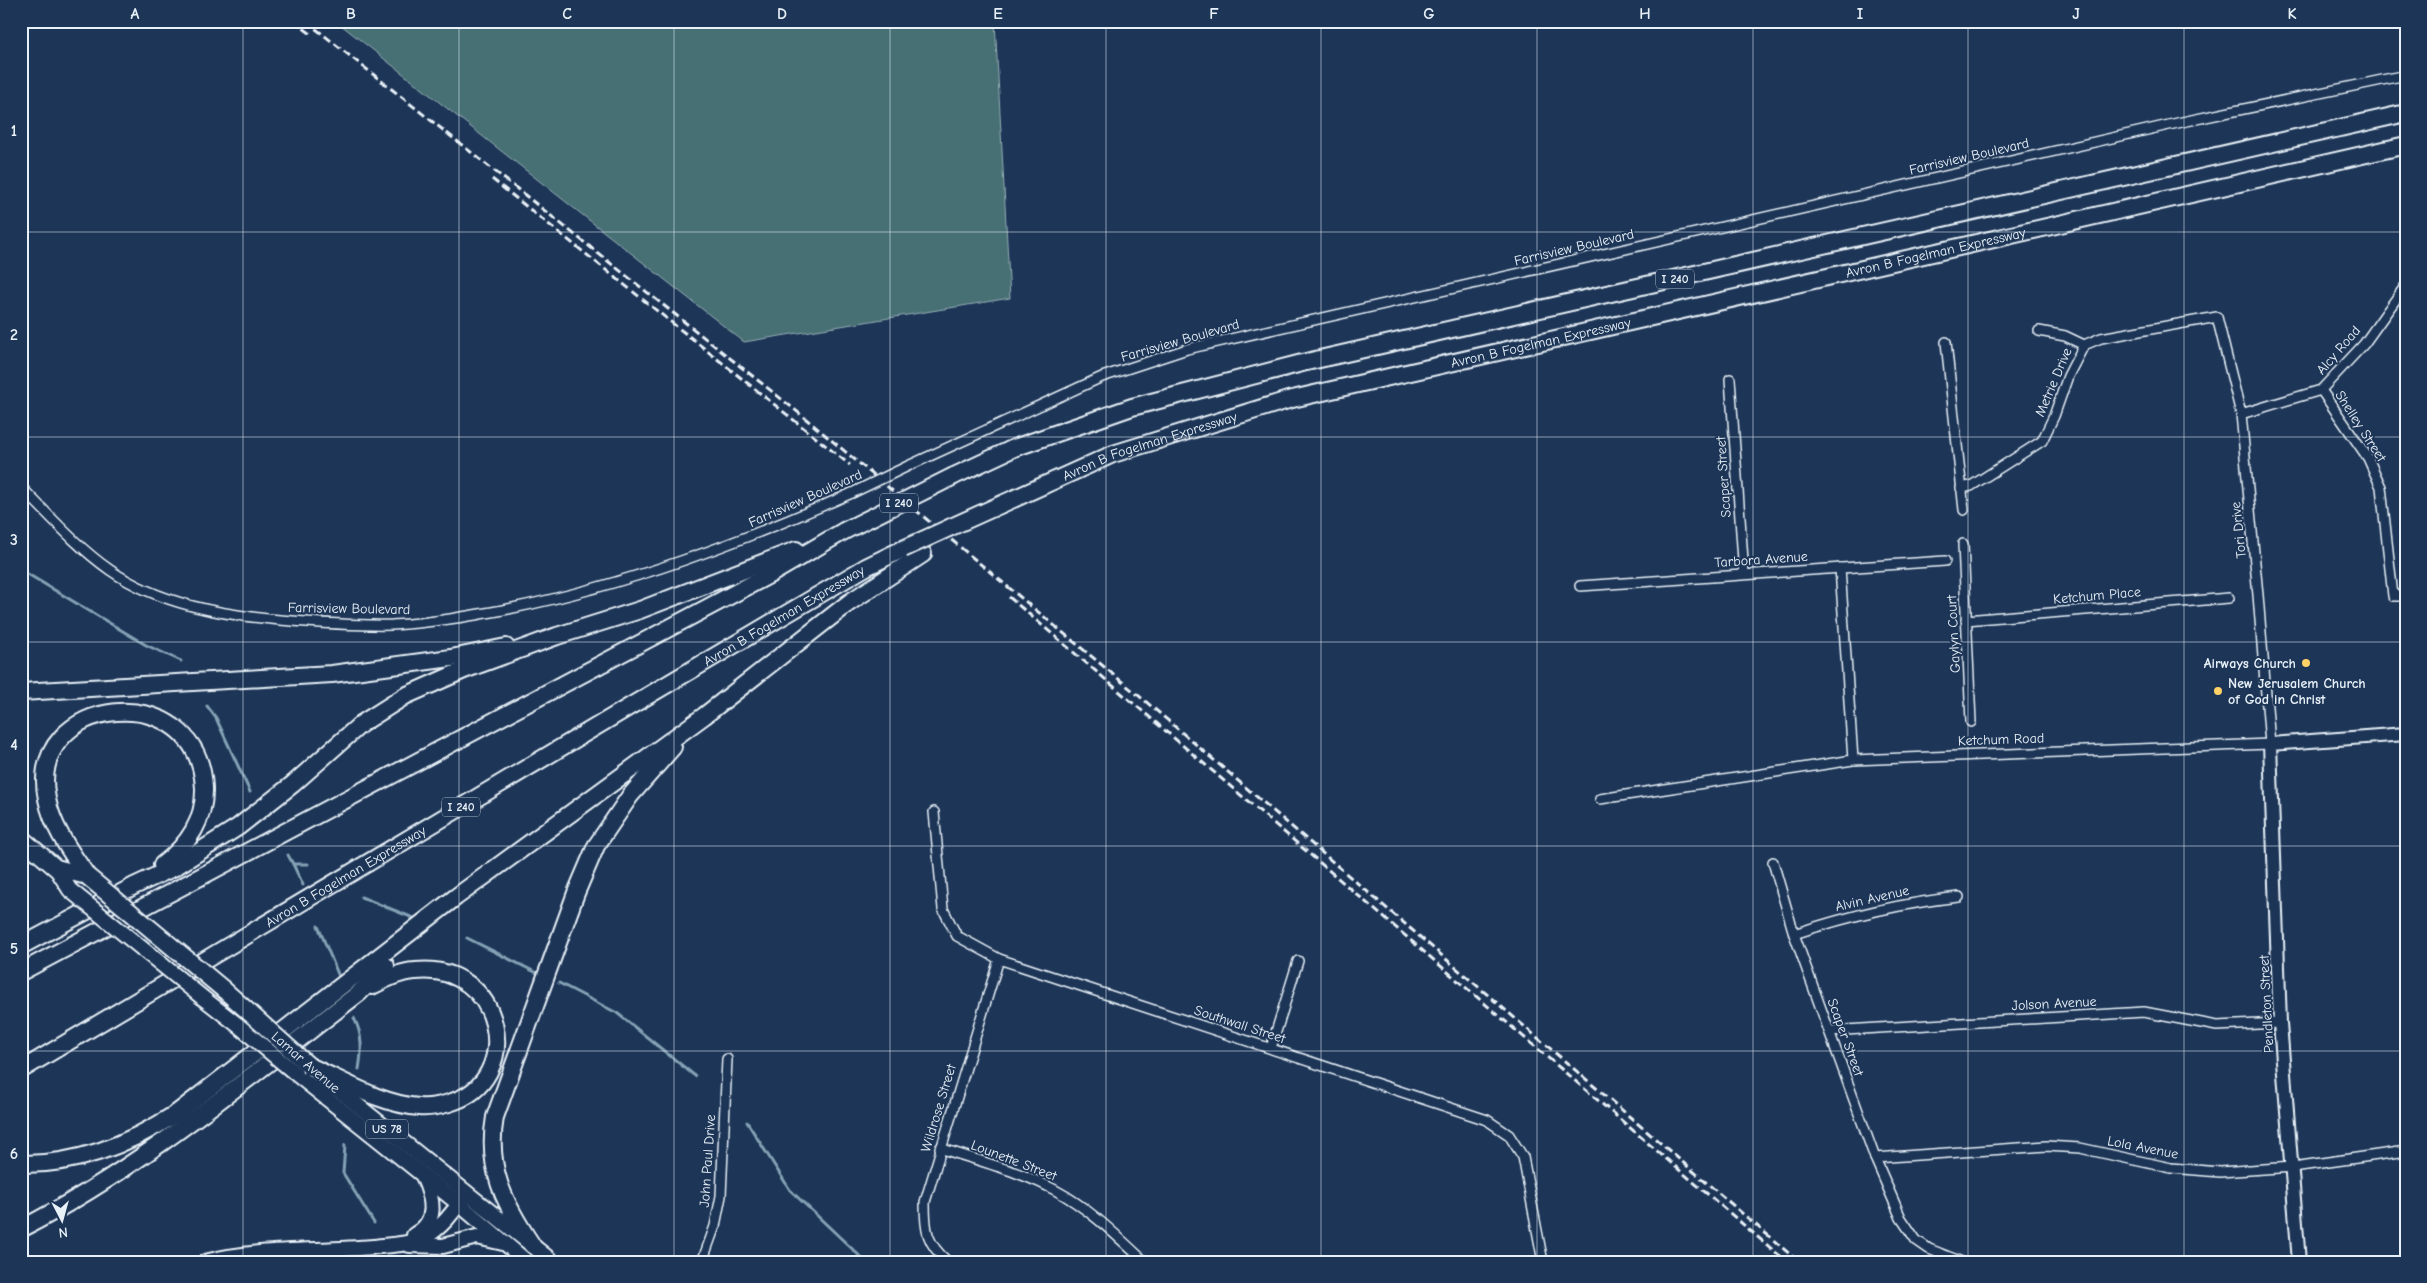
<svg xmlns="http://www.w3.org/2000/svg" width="2427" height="1283" font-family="'Comic Neue',sans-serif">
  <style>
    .green { fill: #476f74; stroke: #98b0b6 }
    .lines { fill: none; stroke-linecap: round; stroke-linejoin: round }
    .stream { stroke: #84a2b5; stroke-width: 3 }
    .street-casing { stroke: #e8f1f8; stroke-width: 12 }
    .secondary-casing { stroke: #e8f1f8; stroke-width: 16 }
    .primary-casing { stroke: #e8f1f8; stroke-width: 18 }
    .highway-casing { stroke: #e8f1f8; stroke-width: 20 }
    .street { stroke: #1d3557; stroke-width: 9 }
    .secondary { stroke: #1d3557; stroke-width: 12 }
    .primary { stroke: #1d3557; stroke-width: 14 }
    .highway { stroke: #1d3557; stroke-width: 16 }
    .rail { stroke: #e8f1f8; stroke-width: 3; stroke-dasharray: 8 4; stroke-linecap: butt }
    .street-bridge-casing { stroke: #e8f1f8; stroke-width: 12; stroke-linecap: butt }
    .primary-bridge-casing { stroke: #e8f1f8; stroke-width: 18; stroke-linecap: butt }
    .highway-bridge-casing { stroke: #e8f1f8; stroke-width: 20; stroke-linecap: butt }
    .street-bridge { stroke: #1d3557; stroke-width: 9 }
    .primary-bridge { stroke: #1d3557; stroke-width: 14 }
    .highway-bridge { stroke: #1d3557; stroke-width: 16 }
    .grid { fill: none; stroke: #e8f1f8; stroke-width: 1; stroke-opacity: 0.55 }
    .poi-dot { fill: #ffd166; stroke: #1d3557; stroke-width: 2 }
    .labels { text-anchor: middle; stroke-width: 4; stroke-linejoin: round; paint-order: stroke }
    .shield { fill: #1d3557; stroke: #abb9c8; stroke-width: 1 }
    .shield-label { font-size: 12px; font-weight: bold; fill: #e8f1f8 }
    .street-label { font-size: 14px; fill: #e8f1f8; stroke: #1d3557 }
    .poi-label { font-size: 14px; font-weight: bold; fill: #e8f1f8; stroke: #1d3557; text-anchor: end }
    .neatline { fill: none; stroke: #e8f1f8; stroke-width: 2 }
    .grid-label { font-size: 16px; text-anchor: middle; font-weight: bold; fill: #e8f1f8 }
  </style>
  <rect width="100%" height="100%" fill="#1d3557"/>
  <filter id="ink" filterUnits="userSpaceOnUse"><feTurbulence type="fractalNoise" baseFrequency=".02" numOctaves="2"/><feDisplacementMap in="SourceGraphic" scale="10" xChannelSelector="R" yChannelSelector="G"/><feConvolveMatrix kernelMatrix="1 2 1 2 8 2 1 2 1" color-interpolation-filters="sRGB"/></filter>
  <g filter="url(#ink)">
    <polygon class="green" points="336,21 995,21 1010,298 744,342"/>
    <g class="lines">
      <g class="stream">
        <polyline points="21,570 146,645 181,661"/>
        <polyline points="207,706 216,718 250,792"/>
        <polyline points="288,855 293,864 308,864"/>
        <polyline points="293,864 303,885"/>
        <polyline points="361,897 416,919"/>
        <polyline points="318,926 340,979"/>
        <polyline points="467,938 539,974"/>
        <polyline points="559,983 617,1013 695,1076"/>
        <path d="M354 1018C363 1035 362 1051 359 1069"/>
        <polyline points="747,1122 790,1190 866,1262"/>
        <polyline points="345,1145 343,1173 374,1223"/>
      </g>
      <defs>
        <g id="street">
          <polyline points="2039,331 2065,336 2084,345"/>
          <polyline points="1946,342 1964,510"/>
          <polyline points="1730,379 1744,574"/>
          <polyline points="2321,390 2368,458 2381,487 2393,596 2406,596"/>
          <polyline points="2241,414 2321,390 2364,344 2406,285"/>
          <polyline points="908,466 1102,377 1187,349 2182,122 2406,75"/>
          <path d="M21 487C49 515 77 547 110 570 159 604 222 615 280 620 317 623 355 626 392 625 431 623 470 616 508 609 627 585 741 542 852 493"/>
          <polyline points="1963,544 1971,722"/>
          <polyline points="1840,568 1853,760"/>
          <polyline points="1580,586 1945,561"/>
          <polyline points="1966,620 2229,598"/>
          <polyline points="1600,799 1853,760 2270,744 2258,595 2241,414 2217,317 2101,338 2084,345 2068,376 2054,416 2042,441 1971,486 1961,488"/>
          <polyline points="934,812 943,909 957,936 999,959 1487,1120 1509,1135 1523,1157 1543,1262"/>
          <polyline points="1773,862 1794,934 1875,1158 1901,1218 1916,1240 1929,1249 1962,1262"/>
          <path d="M1794 934C1848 916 1902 903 1959 897"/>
          <polyline points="1829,1031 2144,1012 2217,1026 2280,1023"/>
          <polyline points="1271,1048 1298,961"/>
          <path d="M940 1148C978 1161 1020 1171 1055 1190 1089 1208 1117 1236 1145 1262"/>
          <polyline points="1875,1158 2046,1146 2080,1148 2171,1168 2220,1172 2293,1167 2406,1151"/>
          <polyline points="702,1262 715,1226 721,1196 727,1059"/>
          <path d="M948 1262C926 1243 925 1230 925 1202L999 959"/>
        </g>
        <polyline id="secondary" points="2299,1262 2280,1023 2270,744 2406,734"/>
        <g id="primary">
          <polyline points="56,868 70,890"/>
          <polyline points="203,998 239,1026"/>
          <polyline points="295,1073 459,1204 527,1262"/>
          <polyline points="321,1076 553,1262"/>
          <path d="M414 1235C439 1222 433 1198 423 1176"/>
          <polyline points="409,1245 443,1246 477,1237 503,1243"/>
          <path d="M205 1262C259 1248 317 1252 372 1247 389 1245 409 1245 425 1237 440 1229 455 1211 464 1196"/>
        </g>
        <g id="highway">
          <polyline points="954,476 1014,448 1132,407 1302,363 2406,113"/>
          <path id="s1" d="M951 527 1113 454 1288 400 2406 145"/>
          <polyline points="21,692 332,674 451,658 506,647"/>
          <polyline points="21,838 56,868 87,876"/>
          <path d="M87 876C71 852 53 829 47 799 25 695 199 675 204 788 205 821 187 846 162 865"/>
          <polyline points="21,946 134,886 175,867 238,827 293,784 361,724 405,696 464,670 557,636 640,610 796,550"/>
          <polyline points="21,972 769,575 844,531"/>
          <polyline points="223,989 251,1014"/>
          <path d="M309 1066C344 1081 380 1104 419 1107 429 1108 439 1106 449 1103 527 1081 503 961 415 971 399 972 386 979 372 986"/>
          <path id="s2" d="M21 1070 644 698 866 567 903 549"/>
          <path d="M21 1164C77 1165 131 1143 177 1113L456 897 704 716 850 602 923 554"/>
          <path d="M21 1229C144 1166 250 1076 359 993L386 966"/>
          <path d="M532 1245C504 1203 486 1168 495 1117L576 893 596 846 630 796 673 747"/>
        </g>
      </defs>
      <use href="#street" class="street-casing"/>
      <use href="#secondary" class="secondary-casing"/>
      <use href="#primary" class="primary-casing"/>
      <use href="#highway" class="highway-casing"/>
      <use href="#street" class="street"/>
      <use href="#secondary" class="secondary"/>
      <use href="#primary" class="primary"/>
      <use href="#highway" class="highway"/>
      <g class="rail">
        <polyline points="294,21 311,34"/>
        <polyline points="306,21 794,409 1144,700 1799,1262"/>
        <polyline points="492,179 850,465"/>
        <polyline points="1009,597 1787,1262"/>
      </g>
      <defs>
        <polyline id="street-bridge" points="852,493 908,466"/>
        <g id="primary-bridge">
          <polyline points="70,890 203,998"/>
          <polyline points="239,1026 295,1073"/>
        </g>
        <g id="highway-bridge">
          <polyline points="844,531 954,476"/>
          <polyline points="903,549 951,527"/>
          <polyline points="87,876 223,989"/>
          <polyline points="251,1014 309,1066"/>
        </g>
      </defs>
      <use href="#street-bridge" class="street-bridge-casing"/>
      <use href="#primary-bridge" class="primary-bridge-casing"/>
      <use href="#highway-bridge" class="highway-bridge-casing"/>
      <use href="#street-bridge" class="street-bridge"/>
      <use href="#primary-bridge" class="primary-bridge"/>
      <use href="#highway-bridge" class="highway-bridge"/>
    </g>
  </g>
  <path class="grid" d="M243 21V1262M459 21V1262M674 21V1262M890 21V1262M1106 21V1262M1321 21V1262M1537 21V1262M1753 21V1262M1968 21V1262M2184 21V1262M21 232H2406M21 437H2406M21 642H2406M21 846H2406M21 1051H2406"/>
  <g class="poi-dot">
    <circle cx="2306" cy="663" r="5"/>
    <circle cx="2218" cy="691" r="5"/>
  </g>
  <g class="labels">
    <g class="shield">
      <rect x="1656" y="269.5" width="38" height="19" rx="4"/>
      <rect x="880" y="493.5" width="38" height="19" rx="4"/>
      <rect x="442" y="797.5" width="38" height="19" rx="4"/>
      <rect x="366" y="1119.5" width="42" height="19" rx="4"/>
    </g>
    <g class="shield-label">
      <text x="1675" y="283">I 240</text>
      <text x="899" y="507">I 240</text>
      <text x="461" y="811">I 240</text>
      <text x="387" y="1133">US 78</text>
    </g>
    <g class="street-label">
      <text transform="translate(1969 156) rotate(-13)" y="5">Farrisview Boulevard</text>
      <text transform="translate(1574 247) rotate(-13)" y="5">Farrisview Boulevard</text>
      <text dy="5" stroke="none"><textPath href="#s1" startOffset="1025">Avron B Fogelman Expressway</textPath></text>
      <text transform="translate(1180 340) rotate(-16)" y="5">Farrisview Boulevard</text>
      <text dy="5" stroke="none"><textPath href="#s1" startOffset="620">Avron B Fogelman Expressway</textPath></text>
      <text transform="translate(2338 350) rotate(-49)" y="5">Alcy Road</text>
      <text transform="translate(2053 382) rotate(-67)" y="5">Metrie Drive</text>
      <text transform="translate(2361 426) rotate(57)" y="5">Shelley Street</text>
      <text dy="5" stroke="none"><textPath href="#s1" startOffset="215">Avron B Fogelman Expressway</textPath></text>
      <text transform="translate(1723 477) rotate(-94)" y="5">Scaper Street</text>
      <text transform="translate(805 498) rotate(-24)" y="5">Farrisview Boulevard</text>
      <text transform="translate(2238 530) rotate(-96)" y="5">Tori Drive</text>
      <text transform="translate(1761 559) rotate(-4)" y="5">Tarbora Avenue</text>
      <text transform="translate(2097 595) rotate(-5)" y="5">Ketchum Place</text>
      <text transform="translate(349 608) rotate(1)" y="5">Farrisview Boulevard</text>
      <text dy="5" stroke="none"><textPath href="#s2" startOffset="888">Avron B Fogelman Expressway</textPath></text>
      <text transform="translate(1953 634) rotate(-93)" y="5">Gaylyn Court</text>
      <text transform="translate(2001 739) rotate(-2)" y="5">Ketchum Road</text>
      <text dy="5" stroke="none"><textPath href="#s2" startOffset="378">Avron B Fogelman Expressway</textPath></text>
      <text transform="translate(1872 898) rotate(-13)" y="5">Alvin Avenue</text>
      <text transform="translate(2054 1003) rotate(-3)" y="5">Jolson Avenue</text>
      <text transform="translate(2266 1004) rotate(-93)" y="5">Pendleton Street</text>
      <text transform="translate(1240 1024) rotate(18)" y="5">Southwall Street</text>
      <text transform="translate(1846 1037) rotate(70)" y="5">Scaper Street</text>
      <text transform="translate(306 1062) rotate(41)" y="5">Lamar Avenue</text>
      <text transform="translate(938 1108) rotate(-73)" y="5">Wildrose Street</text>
      <text transform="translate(2143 1147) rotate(11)" y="5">Lola Avenue</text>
      <text transform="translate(1014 1160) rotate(21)" y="5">Lounette Street</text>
      <text transform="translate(707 1161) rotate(-86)" y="5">John Paul Drive</text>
    </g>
    <g class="poi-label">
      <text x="2296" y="668">Airways Church</text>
      <text x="2228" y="688" text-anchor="start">New Jerusalem Church<tspan x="2228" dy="16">of God in Christ</tspan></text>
    </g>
  </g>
  <rect width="2427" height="1283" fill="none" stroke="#1d3557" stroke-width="55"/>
  <g transform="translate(62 1220) rotate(174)" stroke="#1d3557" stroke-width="4" paint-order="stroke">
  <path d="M0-4L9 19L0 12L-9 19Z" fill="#e8f1f8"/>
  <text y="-8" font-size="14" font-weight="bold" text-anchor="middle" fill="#e8f1f8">N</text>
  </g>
  <rect x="28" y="28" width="2372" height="1228" class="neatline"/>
  <g class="grid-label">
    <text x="135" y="19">A</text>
    <text x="351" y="19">B</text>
    <text x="567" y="19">C</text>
    <text x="782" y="19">D</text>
    <text x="998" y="19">E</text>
    <text x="1214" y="19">F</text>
    <text x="1429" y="19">G</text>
    <text x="1645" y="19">H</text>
    <text x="1860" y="19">I</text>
    <text x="2076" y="19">J</text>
    <text x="2292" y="19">K</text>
    <text x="14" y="136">1</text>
    <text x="14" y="340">2</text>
    <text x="14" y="545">3</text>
    <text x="14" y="750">4</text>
    <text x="14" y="954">5</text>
    <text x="14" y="1159">6</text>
  </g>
</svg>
